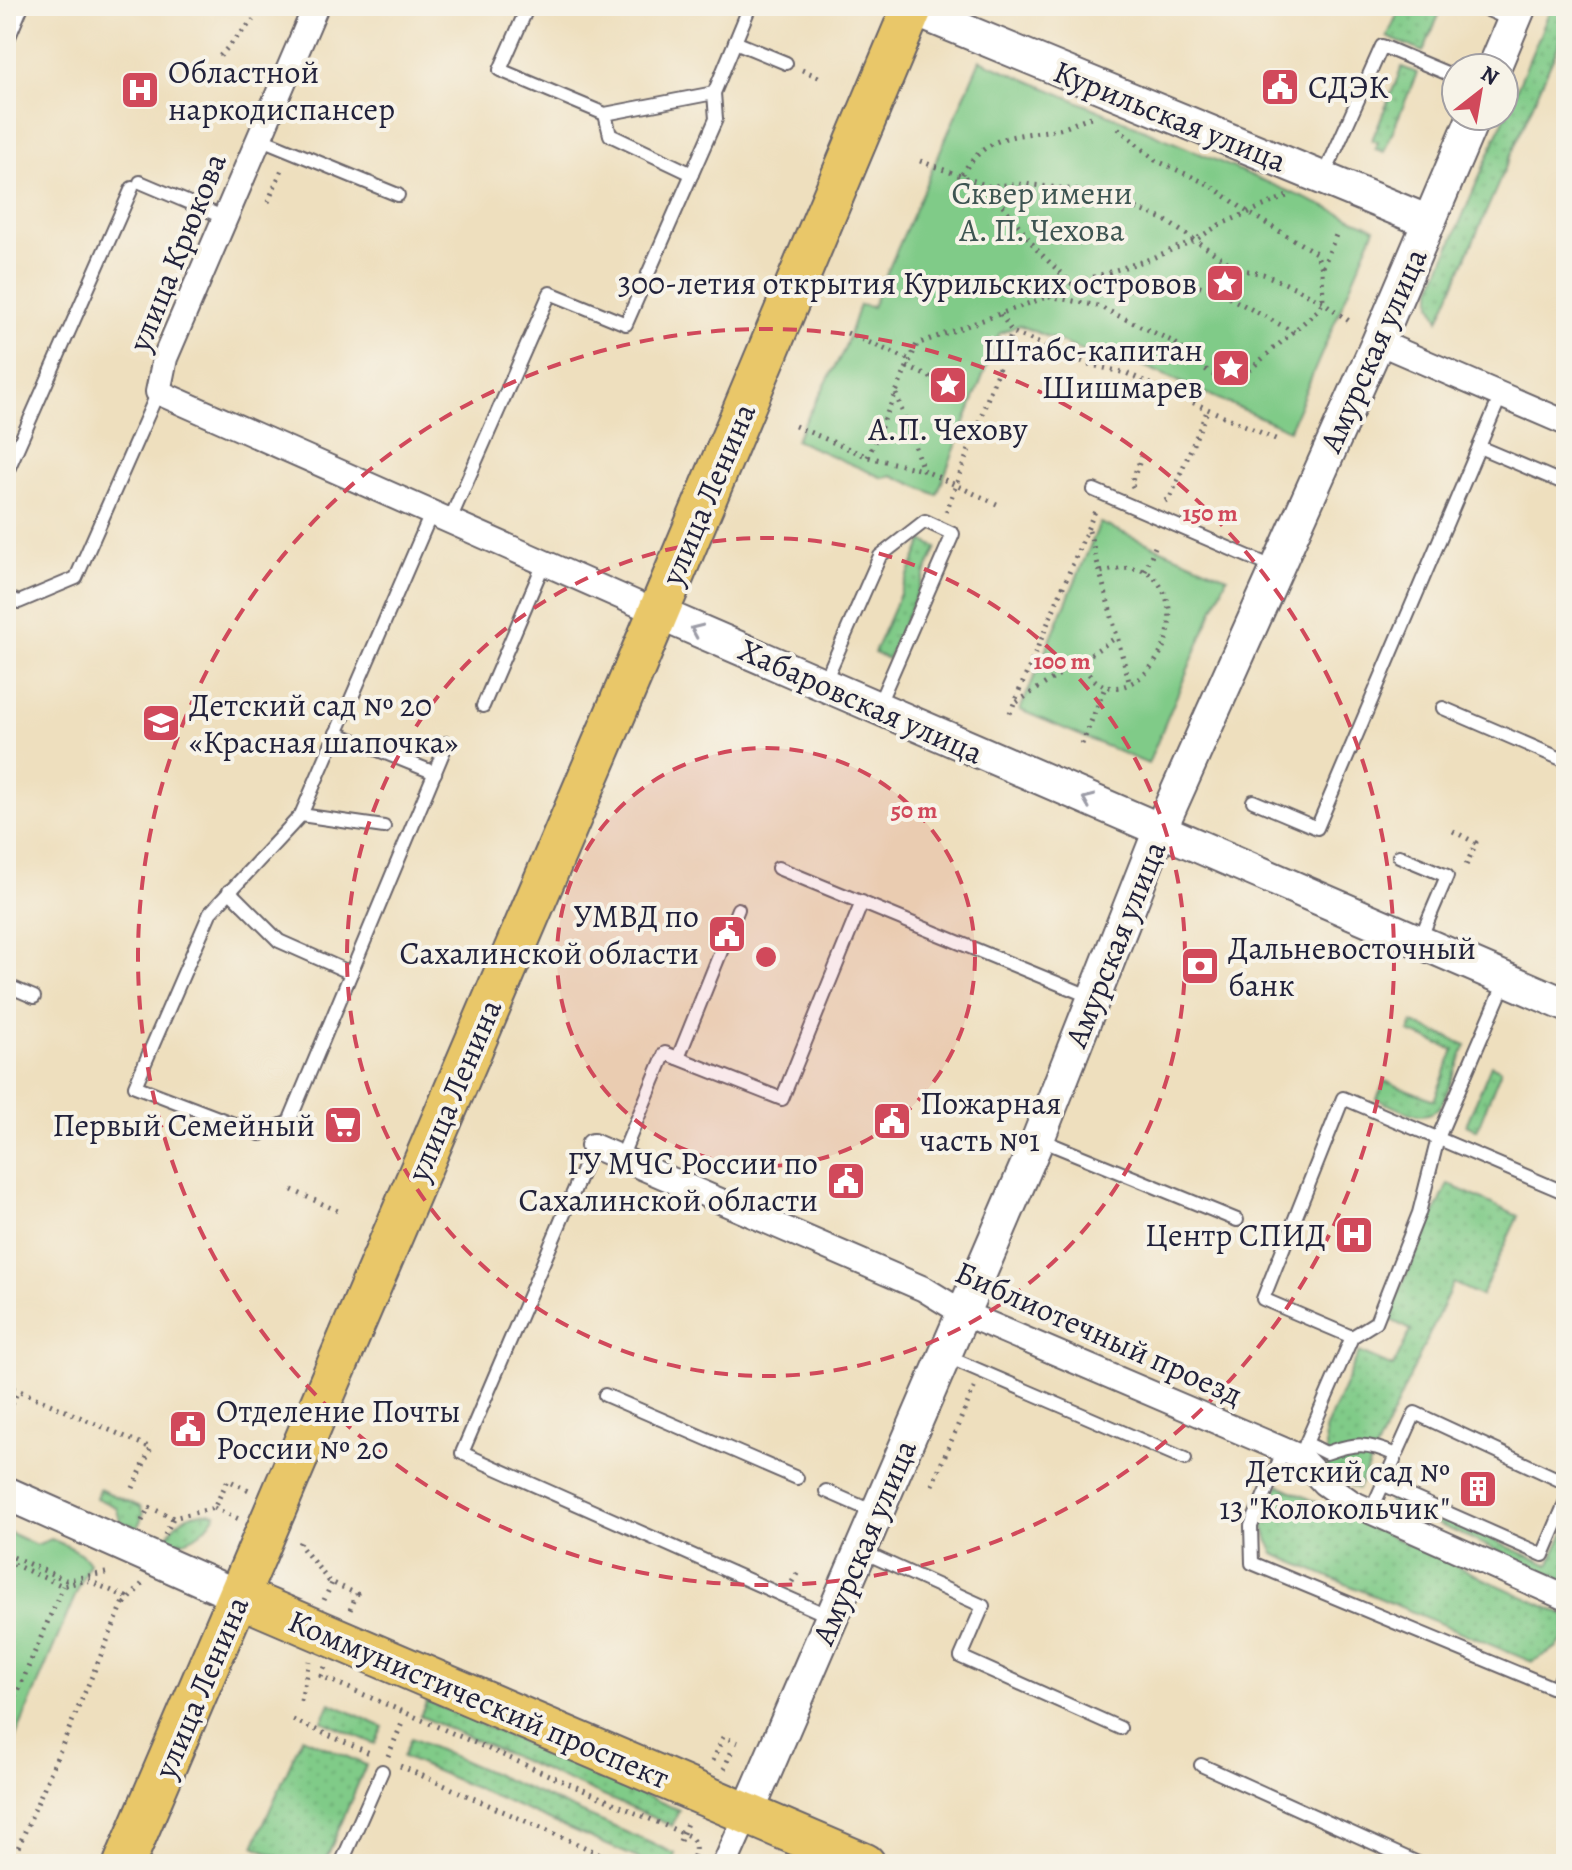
<svg xmlns="http://www.w3.org/2000/svg" width="1572" height="1870" font-family="Alegreya,serif">
  <style>
    .grass { fill: url(#grass-dots); stroke: #517662; stroke-width: 2 }
    .green { fill: #80cb88; stroke: #517662; stroke-width: 2 }
    .lines { fill: none; stroke-linecap: round; stroke-linejoin: round }
    .service-casing { stroke: #696469; stroke-width: 16 }
    .minor-casing { stroke: #696469; stroke-width: 28 }
    .tertiary-casing { stroke: #696469; stroke-width: 36 }
    .primary-casing { stroke: #696469; stroke-width: 44 }
    .path { stroke: #696469; stroke-width: 5; stroke-dasharray: 2 6; stroke-linecap: butt }
    .service { stroke: #fff; stroke-width: 12 }
    .minor { stroke: #fff; stroke-width: 24 }
    .tertiary { stroke: #fff; stroke-width: 32 }
    .primary { stroke: #e9c769; stroke-width: 40 }
    .oneway { stroke: #9c9ca7 }
    .ring { fill: none; stroke: #d1495b; stroke-width: 4; stroke-dasharray: 14 10 }
    .labels { text-anchor: middle; stroke-width: 8; stroke-linejoin: round; paint-order: stroke }
    .poi-label { font-size: 32px; fill: #22223b; stroke: #f7f3e8; text-anchor: end }
    .street-label { font-size: 32px; fill: #22223b; stroke: #f7f3e8 }
    .park-label { font-size: 32px; fill: #3e5552; stroke: #f7f3e8 }
    .centre { fill: #d1495b; stroke: #f7f3e8; stroke-width: 4 }
    .ring-label { font-size: 24px; text-anchor: middle; font-weight: bold; fill: #d1495b; stroke: #f7f3e8; stroke-width: 8; stroke-linejoin: round; paint-order: stroke }
  </style>
  <defs>
    <pattern id="grass-dots" width="8" height="8" patternUnits="userSpaceOnUse" patternTransform="scale(2)"><rect width="8" height="8" fill="#80cb88"/><path d="M2 2h.1M6 6h.1" fill="none" stroke="#6eae76" stroke-width="1.8" stroke-linecap="round"/></pattern>
  </defs>
  <rect width="100%" height="100%" fill="#f7f3e8"/>
  <filter id="ink" filterUnits="userSpaceOnUse"><feTurbulence type="fractalNoise" baseFrequency=".0125" numOctaves="2"/><feDisplacementMap in="SourceGraphic" scale="16" xChannelSelector="R" yChannelSelector="G"/><feConvolveMatrix kernelMatrix="1 2 1 2 8 2 1 2 1" color-interpolation-filters="sRGB"/></filter>
  <filter id="wash" filterUnits="userSpaceOnUse"><feTurbulence type="fractalNoise" baseFrequency=".006" numOctaves="4" result="noise"/><feDisplacementMap in="SourceGraphic" scale="32" xChannelSelector="R" yChannelSelector="G"/><feGaussianBlur stdDeviation="1.8" result="paint"/><feColorMatrix in="noise" values="0 0 0 0 0 0 0 0 0 0 0 0 0 0 0 0 0 1.4 0 .05"/><feComposite in="paint" operator="in"/></filter>
  <g filter="url(#wash)">
    <rect width="100%" height="100%" fill="#eedfbe"/>
    <g class="grass">
      <polygon points="1401,6 1443,6 1423,52 1387,37"/>
      <polygon points="1552,6 1566,6 1566,28 1439,320 1432,304 1432,288"/>
      <polygon points="1402,67 1417,73 1384,152 1375,149 1378,142 1372,140"/>
      <polygon points="923,541 937,547 888,659 874,653"/>
      <path d="M1413 1023 1466 1045 1442 1104C1426 1127 1398 1108 1377 1099L1385 1081 1434 1100 1454 1050 1409 1032Z"/>
      <polygon points="1491,1065 1501,1070 1477,1130 1466,1125"/>
      <polygon points="1448,1184 1518,1216 1481,1296 1453,1283 1358,1489 1328,1474 1325,1430 1359,1352 1393,1367 1411,1330 1387,1318"/>
      <path d="M1279 1485 1566 1616C1566 1647 1557 1648 1532 1662L1274 1554 1262 1524Z"/>
      <polygon points="99,1489 141,1507 143,1515 136,1531 120,1520 116,1507 96,1498"/>
      <polygon points="1391,1495 1549,1565 1566,1529 1566,1581 1388,1502"/>
      <path d="M210 1512 216 1514C203 1535 189 1543 164 1544 173 1522 185 1512 210 1512Z"/>
      <polygon points="427,1701 679,1810 672,1826 420,1716"/>
      <polygon points="330,1703 383,1727 375,1744 322,1721"/>
      <polygon points="302,1737 366,1765 324,1864 295,1864 254,1846"/>
      <polygon points="411,1738 676,1854 672,1864 651,1864 403,1757"/>
    </g>
    <g class="green">
      <polygon points="980,60 1375,228 1289,430 1130,360 1095,356 1019,325 999,334 937,495 892,475 883,478 795,440 844,350 859,305 872,307"/>
      <polygon points="1100,523 1227,577 1148,764 1020,710"/>
      <path d="M6 1531 36 1545 51 1539C65 1545 81 1550 89 1563L6 1760Z"/>
    </g>
  </g>
  <g filter="url(#ink)">
    <g class="lines">
      <defs>
        <g id="service">
          <polyline points="528,6 500,70 605,114 714,93"/>
          <polyline points="1479,6 1513,21"/>
          <polyline points="735,42 786,63"/>
          <polyline points="6,44 22,6"/>
          <polyline points="605,114 610,135 692,174"/>
          <polyline points="259,138 398,195"/>
          <polyline points="1323,178 1382,46 1456,77"/>
          <polyline points="140,182 225,218"/>
          <polyline points="1479,447 1566,484"/>
          <polyline points="6,474 132,188"/>
          <polyline points="1094,490 1275,568"/>
          <polyline points="431,514 301,815 210,913 135,1086 260,1134 289,1122 447,743"/>
          <polyline points="449,522 550,293 626,324 716,119 714,93 750,6"/>
          <polyline points="6,597 19,602 76,578 158,392"/>
          <polyline points="824,683 880,556 925,521 953,534 878,706"/>
          <polyline points="483,706 544,563"/>
          <polyline points="1443,708 1566,761"/>
          <polyline points="336,733 435,773"/>
          <polyline points="1253,801 1317,828 1501,395"/>
          <polyline points="301,815 384,827"/>
          <polyline points="1399,856 1447,876 1420,939"/>
          <polyline points="778,868 1091,997"/>
          <polyline points="229,891 279,941 351,973"/>
          <polyline points="6,985 34,997"/>
          <polyline points="678,1058 738,909"/>
          <polyline points="1041,1140 1237,1220"/>
          <polyline points="593,1146 462,1453 829,1616"/>
          <polyline points="621,1158 665,1053 782,1099 862,902"/>
          <polyline points="1352,1337 1263,1299 1343,1098 1566,1193"/>
          <polyline points="948,1357 1185,1459"/>
          <polyline points="605,1395 797,1478"/>
          <path d="M1306 1443 1326 1453C1355 1443 1367 1442 1396 1455"/>
          <polyline points="1284,1450 1251,1526 1252,1563 1556,1689 1566,1667"/>
          <polyline points="1300,1457 1352,1337 1376,1322 1419,1213 1438,1138 1506,980"/>
          <polyline points="1382,1484 1543,1555 1566,1501"/>
          <polyline points="826,1491 874,1512"/>
          <polyline points="1371,1511 1415,1413 1566,1483"/>
          <polyline points="861,1551 983,1606 961,1657 1120,1728"/>
          <polyline points="1201,1765 1420,1864"/>
          <polyline points="341,1864 382,1771"/>
        </g>
        <g id="minor">
          <polyline points="316,6 165,358 158,392 658,613"/>
          <polyline points="1378,342 1566,423"/>
          <polyline points="593,1146 924,1289 963,1313 1300,1457 1324,1483 1352,1503 1566,1598"/>
          <polyline points="725,1864 747,1814"/>
        </g>
        <g id="tertiary">
          <polyline points="912,9 1429,222"/>
          <polyline points="1494,68 1520,6"/>
          <polyline points="658,613 1566,1005"/>
          <polyline points="6,1493 240,1597"/>
          <polyline points="747,1814 1038,1139 1160,830 1378,342 1474,116"/>
        </g>
        <g id="primary">
          <polyline points="240,1597 865,1864"/>
          <polyline points="124,1864 634,670 913,6"/>
        </g>
      </defs>
      <use href="#service" class="service-casing"/>
      <use href="#minor" class="minor-casing"/>
      <use href="#tertiary" class="tertiary-casing"/>
      <use href="#primary" class="primary-casing"/>
      <g class="path">
        <polyline points="220,56 253,20"/>
        <polyline points="802,70 821,78"/>
        <polyline points="920,161 988,186 1026,184 1075,190 1121,202 1163,219 1238,269 1263,274 1296,288 1323,302 1349,321"/>
        <path d="M962 174C989 132 1015 137 1059 129 1071 127 1083 117 1094 117"/>
        <polyline points="988,186 1038,251 1072,284"/>
        <polyline points="268,202 283,167"/>
        <polyline points="1323,267 1338,230"/>
        <polyline points="1100,275 1125,289 1150,290 1190,283 1219,292 1294,332"/>
        <polyline points="1049,296 1098,306 1174,342 1211,374 1231,379 1246,373 1317,311 1323,302 1322,268 1316,253 1249,213 1210,185 1155,160 1118,128"/>
        <polyline points="1001,314 1012,332 1091,365 1126,373 1280,441"/>
        <polyline points="847,333 910,360"/>
        <polyline points="907,367 948,385"/>
        <polyline points="896,394 923,470 1001,506"/>
        <polyline points="795,426 868,457 922,470"/>
        <polyline points="868,457 917,344 1049,296 1072,284 1150,259 1195,240 1219,225 1287,196"/>
        <polyline points="1133,487 1131,483 1142,456"/>
        <polyline points="1165,501 1170,498 1208,409"/>
        <polyline points="946,512 1012,332"/>
        <polyline points="1089,531 1130,685"/>
        <polyline points="1145,571 1157,542"/>
        <path d="M1081 660C1112 733 1197 644 1161 587 1156 578 1148 571 1137 569 1125 567 1112 570 1100 572"/>
        <polyline points="1017,702 1117,637"/>
        <polyline points="1010,713 1095,511"/>
        <polyline points="1082,744 1106,685"/>
        <polyline points="1453,831 1476,843 1464,870"/>
        <polyline points="292,1190 340,1212"/>
        <polyline points="6,1385 151,1448 133,1488"/>
        <polyline points="6,1419 18,1390"/>
        <polyline points="932,1485 975,1386"/>
        <polyline points="214,1508 239,1519"/>
        <polyline points="142,1521 149,1507 173,1518 214,1508 228,1480 249,1490"/>
        <polyline points="165,1535 173,1518"/>
        <polyline points="300,1542 299,1544 329,1581 357,1594 350,1610"/>
        <polyline points="6,1554 66,1580 111,1572"/>
        <polyline points="6,1561 63,1586 87,1580 126,1597 11,1864"/>
        <polyline points="792,1582 798,1572"/>
        <polyline points="324,1600 332,1583"/>
        <polyline points="125,1604 142,1584"/>
        <path d="M325 1667 321 1676 689 1836C699 1845 695 1853 691 1864"/>
        <polyline points="301,1701 309,1661"/>
        <polyline points="6,1719 63,1586"/>
        <polyline points="293,1720 372,1754"/>
        <polyline points="388,1756 403,1721"/>
        <polyline points="713,1761 723,1737 742,1744"/>
        <polyline points="400,1766 623,1864"/>
        <polyline points="724,1769 733,1748"/>
        <polyline points="680,1841 687,1823"/>
      </g>
      <use href="#service" class="service"/>
      <use href="#minor" class="minor"/>
      <use href="#tertiary" class="tertiary"/>
      <use href="#primary" class="primary"/>
    </g>
    <defs><path id="oneway-chevron" d="M-2-3.5L2.5 0L-2 3.5" fill="none" stroke-width="1.6" stroke-linecap="round" stroke-linejoin="round" transform="scale(2)"/></defs>
    <g class="oneway">
      <use href="#oneway-chevron" transform="translate(696 630) rotate(-156)"/>
      <use href="#oneway-chevron" transform="translate(1088 800) rotate(-157)"/>
    </g>
  </g>
  <circle cx="766" cy="957" r="209" fill="#d1495b" fill-opacity=".12"/>
  <g class="ring">
    <circle cx="766" cy="957" r="209"/>
    <circle cx="766" cy="957" r="419"/>
    <circle cx="766" cy="957" r="628"/>
  </g>
  <defs>
    <symbol id="civic-square" viewBox="-11 -11 22 22"><rect x="-9" y="-9" width="18" height="18" rx="4" fill="#d1495b" stroke="#f7f3e8"/><path d="M-.6-6.5H3V-4.5H.6V-3L4-1V1h2V6H-6V1h2V-1L-.6-3ZM-1.2 2.5V6h2.4V2.5Z" fill="#fff"/></symbol>
    <symbol id="hospital-square" viewBox="-11 -11 22 22"><rect x="-9" y="-9" width="18" height="18" rx="4" fill="#d1495b" stroke="#f7f3e8"/><path d="M-5-5h3v3.5h4V-5h3V5h-3V1.5h-4V5h-3Z" fill="#fff"/></symbol>
    <symbol id="sight-square" viewBox="-11 -11 22 22"><rect x="-9" y="-9" width="18" height="18" rx="4" fill="#d1495b" stroke="#f7f3e8"/><path d="M0-6L1.8-2.2L6-1.7L2.9 1.2L3.7 5.4L0 3.3L-3.7 5.4L-2.9 1.2L-6-1.7L-1.8-2.2Z" fill="#fff"/></symbol>
    <symbol id="school-square" viewBox="-11 -11 22 22"><rect x="-9" y="-9" width="18" height="18" rx="4" fill="#d1495b" stroke="#f7f3e8"/><path d="M0-5L7-2L0 1L-7-2ZM-4 1L0 2.5L4 1V4Q0 6-4 4Z" fill="#fff"/></symbol>
    <symbol id="bank-square" viewBox="-11 -11 22 22"><rect x="-9" y="-9" width="18" height="18" rx="4" fill="#d1495b" stroke="#f7f3e8"/><path d="M-6-4H6V4H-6ZM0-2.3a2.3 2.3 0 1 0 0 4.6a2.3 2.3 0 1 0 0-4.6Z" fill="#fff"/></symbol>
    <symbol id="supermarket-square" viewBox="-11 -11 22 22"><rect x="-9" y="-9" width="18" height="18" rx="4" fill="#d1495b" stroke="#f7f3e8"/><path d="M-6-5.5h2.5l.6 2H6L4.5 2H-2.5L-4.4-4H-6ZM-1.5 3.2a1.3 1.3 0 1 0 .1 0ZM3 3.2a1.3 1.3 0 1 0 .1 0Z" fill="#fff"/></symbol>
    <symbol id="building-square" viewBox="-11 -11 22 22"><rect x="-9" y="-9" width="18" height="18" rx="4" fill="#d1495b" stroke="#f7f3e8"/><path d="M-4-6H4V6H1V3H-1V6H-4ZM-2.5-4.3h1.7v1.8h-1.7ZM.8-4.3h1.7v1.8H.8ZM-2.5-1h1.7V.8h-1.7ZM.8-1h1.7V.8H.8Z" fill="#fff"/></symbol>
  </defs>
  <g fill-rule="evenodd">
    <use href="#civic-square" x="1258" y="65" width="44" height="44"/>
    <use href="#hospital-square" x="118" y="68" width="44" height="44"/>
    <use href="#sight-square" x="1203" y="261" width="44" height="44"/>
    <use href="#sight-square" x="1209" y="346" width="44" height="44"/>
    <use href="#sight-square" x="926" y="363" width="44" height="44"/>
    <use href="#school-square" x="139" y="701" width="44" height="44"/>
    <use href="#civic-square" x="705" y="912" width="44" height="44"/>
    <use href="#bank-square" x="1178" y="944" width="44" height="44"/>
    <use href="#civic-square" x="870" y="1099" width="44" height="44"/>
    <use href="#supermarket-square" x="321" y="1103" width="44" height="44"/>
    <use href="#civic-square" x="824" y="1159" width="44" height="44"/>
    <use href="#hospital-square" x="1332" y="1213" width="44" height="44"/>
    <use href="#civic-square" x="166" y="1407" width="44" height="44"/>
    <use href="#building-square" x="1456" y="1467" width="44" height="44"/>
  </g>
  <g class="labels">
    <g class="poi-label">
      <text x="168" y="83" text-anchor="start">Областной<tspan x="168" dy="37">наркодиспансер</tspan></text>
      <text x="1308" y="98" text-anchor="start">СДЭК</text>
      <text x="1197" y="294">300-летия открытия Курильских островов</text>
      <text x="1203" y="361">Штабс-капитан<tspan x="1203" dy="37">Шишмарев</tspan></text>
      <text x="948" y="440" text-anchor="middle">А.П. Чехову</text>
      <text x="189" y="716" text-anchor="start">Детский сад № 20<tspan x="189" dy="37">«Красная шапочка»</tspan></text>
      <text x="699" y="927">УМВД по<tspan x="699" dy="37">Сахалинской области</tspan></text>
      <text x="1228" y="959" text-anchor="start">Дальневосточный<tspan x="1228" dy="37">банк</tspan></text>
      <text x="920" y="1114" text-anchor="start">Пожарная<tspan x="920" dy="37">часть №1</tspan></text>
      <text x="315" y="1136">Первый Семейный</text>
      <text x="818" y="1174">ГУ МЧС России по<tspan x="818" dy="37">Сахалинской области</tspan></text>
      <text x="1326" y="1246">Центр СПИД</text>
      <text x="216" y="1422" text-anchor="start">Отделение Почты<tspan x="216" dy="37">России № 20</tspan></text>
      <text x="1450" y="1482">Детский сад №<tspan x="1450" dy="37">13 "Колокольчик"</tspan></text>
    </g>
    <g class="street-label">
      <text transform="translate(1170 116) rotate(22)" y="11">Курильская улица</text>
      <text transform="translate(177 252) rotate(-68)" y="11">улица Крюкова</text>
      <text transform="translate(1373 350) rotate(-66)" y="11">Амурская улица</text>
      <text transform="translate(708 494) rotate(-67)" y="11">улица Ленина</text>
      <text transform="translate(861 701) rotate(24)" y="11">Хабаровская улица</text>
      <text transform="translate(1115 944) rotate(-68)" y="11">Амурская улица</text>
      <text transform="translate(454 1090) rotate(-67)" y="11">улица Ленина</text>
      <text transform="translate(1099 1333) rotate(24)" y="11">Библиотечный проезд</text>
      <text transform="translate(864 1542) rotate(-67)" y="11">Амурская улица</text>
      <text transform="translate(201 1687) rotate(-67)" y="11">улица Ленина</text>
      <text transform="translate(479 1699) rotate(23)" y="11">Коммунистический проспект</text>
    </g>
    <g class="park-label">
      <text x="1042" y="204">Сквер имени<tspan x="1042" dy="37">А. П. Чехова</tspan></text>
    </g>
  </g>
  <circle cx="766" cy="957" r="12" class="centre"/>
  <g class="ring-label">
    <text x="1210" y="521">150 m</text>
    <text x="1062" y="669">100 m</text>
    <text x="914" y="818">50 m</text>
  </g>
  <rect width="1572" height="1870" fill="none" stroke="#f7f3e8" stroke-width="32"/>
  <g transform="translate(1480 92) rotate(31)"><circle r="38" fill="#f7f3e8" stroke="#a29fa3" stroke-width="2"/>
  <path d="M0-6L14 30L0 20L-14 30Z" fill="#d1495b"/>
  <text y="-12" font-size="22" font-weight="bold" text-anchor="middle" fill="#22223b">N</text>
  </g>
</svg>
